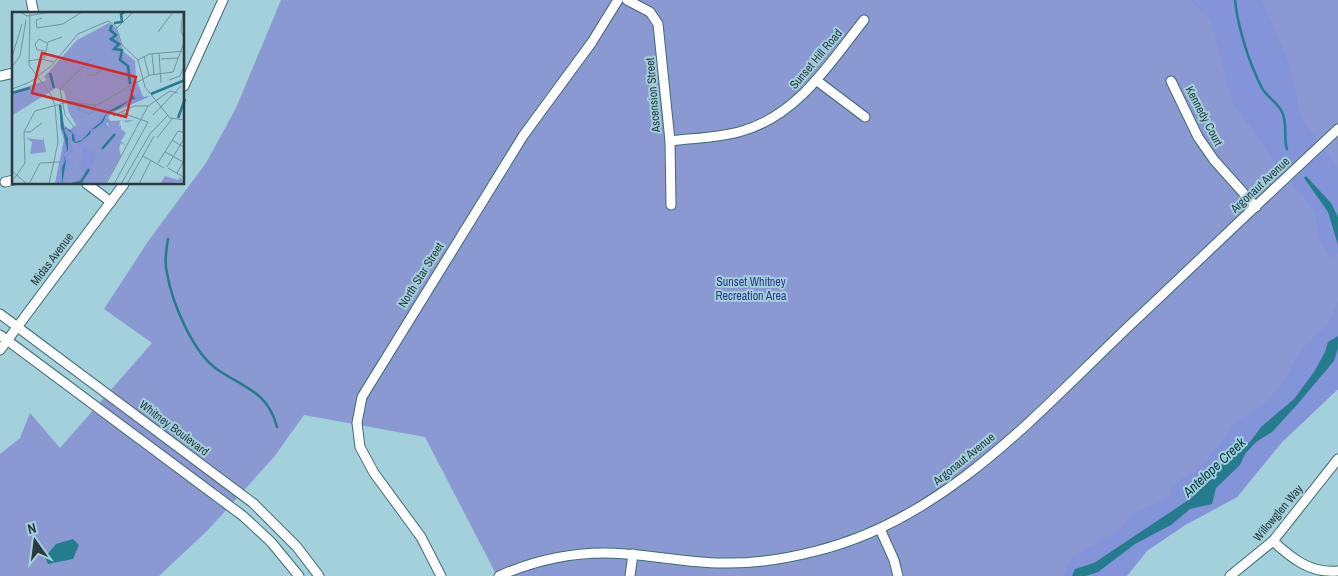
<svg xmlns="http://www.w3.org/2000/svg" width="1338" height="576" font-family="'Archivo Narrow',sans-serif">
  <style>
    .green { fill: #8b99d2 }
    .forest { fill: #8494d9 }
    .water { fill: #257c8d }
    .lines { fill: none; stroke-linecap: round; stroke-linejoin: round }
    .stream { stroke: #257c8d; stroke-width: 2.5 }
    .minor-casing { stroke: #406b75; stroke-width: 11 }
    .minor { stroke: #fff; stroke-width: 9 }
    .labels { text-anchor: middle; stroke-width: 4; stroke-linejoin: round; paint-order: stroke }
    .street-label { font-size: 12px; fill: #293b40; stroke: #a2d0db }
    .park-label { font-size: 12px; fill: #2e3889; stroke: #a2d0db }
    .water-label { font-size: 14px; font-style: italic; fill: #023841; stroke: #a2d0db }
    .inset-river { fill: none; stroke: #257c8d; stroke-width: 2.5 }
    .inset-road { fill: none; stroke: #72949d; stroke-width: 1 }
    .view { fill: #d62828; fill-opacity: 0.15; stroke: #d62828; stroke-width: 2.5 }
    .inset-edge { fill: none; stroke: #293b40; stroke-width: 2.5 }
  </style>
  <rect width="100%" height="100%" fill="#a2d0db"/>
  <polygon class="green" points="281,0 1338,0 1338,389 1282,442 1237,497 1185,525 1146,551 1118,576 497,576 425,437 304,415 274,457 208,530 159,576 0,576 0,454 20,438 30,413 60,448 152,343 104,309 149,240 206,163 236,108"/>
  <g class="forest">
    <polygon points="1190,0 1262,0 1290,66 1301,117 1338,168 1338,253 1331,258 1318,240 1315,211 1277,166 1232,101 1210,19"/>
    <polygon points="1338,301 1338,389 1282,442 1237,497 1185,525 1147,551 1127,576 1062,576 1074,555 1121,529 1131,515 1169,497 1171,487 1177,481 1195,472 1223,441 1231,425 1263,405 1285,379 1297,356 1314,335 1327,326"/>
  </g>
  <g class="water">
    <polygon points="1306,176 1331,203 1338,217 1338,245 1328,212 1304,178"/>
    <polygon points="1338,336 1338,348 1334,361 1295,407 1272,432 1256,442 1245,454 1240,465 1216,488 1212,504 1190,509 1171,525 1135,544 1098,572 1086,576 1072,576 1075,569 1094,563 1190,499 1208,482 1230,452 1250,442 1261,427 1294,399 1314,372 1325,352 1328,342"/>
    <polygon points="73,539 79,545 73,559 48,564 45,557 56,544"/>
  </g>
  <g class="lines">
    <g class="stream">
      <path d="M1235 0C1238 28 1249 63 1262 88 1267 97 1278 103 1282 112 1288 124 1283 137 1287 149"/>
      <path d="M168 239C166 250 164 262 167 273 172 303 193 353 218 370 245 388 268 392 277 427"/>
    </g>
    <defs>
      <g id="minor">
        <polyline points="31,0 34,14"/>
        <polyline points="627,0 650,12 658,24 670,141 671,205"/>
        <polyline points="0,76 14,73"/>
        <polyline points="816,80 865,117"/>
        <polyline points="1171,81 1198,137 1214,160 1256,207"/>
        <polyline points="184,86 223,0"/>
        <path d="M670 141C694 138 719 138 742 131 798 115 829 64 864 20"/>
        <polyline points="5,182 14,180"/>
        <polyline points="87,184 111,202"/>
        <polyline points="0,314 253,503 297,547 319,576"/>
        <polyline points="0,335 243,516 271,542 299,576"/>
        <polyline points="0,350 124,184"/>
        <polyline points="880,529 894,560 898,576"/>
        <path d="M1273 541C1291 558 1311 574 1338 571"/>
        <polyline points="441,576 421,537 374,473 360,447 357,423 362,397 523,136 592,42 618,0"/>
        <path d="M499 576C540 558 582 550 626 554 658 556 689 563 721 563 753 564 785 559 816 551 943 520 1035 416 1126 329 1197 262 1267 195 1338 129"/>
        <polyline points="630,576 633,554"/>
        <polyline points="1230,576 1273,541 1338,459"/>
      </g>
    </defs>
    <use href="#minor" class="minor-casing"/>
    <use href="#minor" class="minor"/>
  </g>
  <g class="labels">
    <g class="street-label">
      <text transform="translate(816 59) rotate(-50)" y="4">Sunset Hill Road</text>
      <text transform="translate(653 95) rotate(-95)" y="4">Ascension Street</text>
      <text transform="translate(1204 116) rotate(62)" y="4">Kennedy Court</text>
      <text transform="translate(1260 185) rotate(-43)" y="4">Argonaut Avenue</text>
      <text transform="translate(52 259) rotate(-53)" y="4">Midas Avenue</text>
      <text transform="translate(421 275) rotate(-58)" y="4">North Star Street</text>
      <text transform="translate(174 428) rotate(37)" y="4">Whitney Boulevard</text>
      <text transform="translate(964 459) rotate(-39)" y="4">Argonaut Avenue</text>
      <text transform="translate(1278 513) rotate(-50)" y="4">Willowglen Way</text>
    </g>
    <g class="park-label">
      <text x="751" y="286">Sunset Whitney<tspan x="751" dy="14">Recreation Area</tspan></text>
    </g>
    <g class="water-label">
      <text transform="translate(1214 467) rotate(-43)" y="5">Antelope Creek</text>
    </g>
  </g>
  <g transform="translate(12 12)">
    <rect width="172" height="172" fill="#a2d0db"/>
    <path d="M97 11 104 16 111 39 123 49 124 67 132 87 98 101 89 113 97 115 95 109 122 108 113 111V108L108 109 107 115 109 112V117L114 121 109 129 114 134 109 131 107 136 109 144 93 172H43L52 128 49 113 58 118 64 113 57 101 52 79 44 76 1 103 0 80 35 68 32 65 65 28ZM31 124 34 140 18 142 20 130 14 126 31 128ZM153 164 166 168 168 165 172 170 148 172Z" fill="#8b99d2"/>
    <path d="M100 12 108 31 105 37H109L112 48 118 53 122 79 119 82 112 59 113 54 106 46 108 40H102L97 31 96 25 101 22 96 16ZM126 80 130 85 139 84 101 100 96 105 98 109 94 111 97 116H86L68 133 57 128 63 138 56 145 62 153 53 158V172H43L52 128 48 115V95L52 113 58 118 61 115 69 124 77 119 74 112 80 115 96 99ZM75 135 76 140 80 138 86 146 82 147 83 153H80L77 163 71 165 72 170 79 169 75 172H57L71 164 68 152 72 146 69 136Z" fill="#8494d9"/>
    <path d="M118 76 123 87 138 83 118 88 106 97 95 101 91 110 84 116 79 118 78 122 68 130 63 131 60 128V120H58L55 116 52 118 56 127V138L51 142 54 149 50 172V155L53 149 51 142 55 138 51 118 54 116 58 118 62 123 63 130 70 128 79 118 89 110 95 100 120 87Z" fill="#257c8d"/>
    <path class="inset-river" d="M102 11 110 10 109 2 113 0M100 13 98 18 104 23 99 27 107 32 102 37 110 38 108 48 116 54 118 72M38 61 42 76M0 81 18 76M139 82 173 68M48 93 51 118M166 106 173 87M90 137 103 122M60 172 69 170 77 157"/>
    <path class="inset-road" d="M8 0 15 4 39 0M18 0 17 53 39 83 43 94 46 130 37 172M171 0 169 19 173 28M30 6 24 8 25 16 51 12 70 0M105 16 121 0M146 20 161 0M33 39 25 38 23 32 27 27 35 31M147 41 149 71M140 42 142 62M132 44 137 64M0 45 10 12M32 47 36 30 50 25M149 47 166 46M126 48 137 42 173 39M16 49 29 47 42 50M0 55 8 44 14 8M75 63H82L90 58M157 68 168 64 173 52M0 77 18 70 39 54 66 22 96 9 104 14 110 33 126 48 133 75 158 106 173 108M65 91 67 98 77 102 82 99 83 93M141 103 169 74M101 104 122 94H136M62 115 53 103 48 77 79 47M12 120H18L30 111M145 126 160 107M160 128 173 136M153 140 173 151M131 144 152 156M146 151 166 119 173 121M155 155 173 125M156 156 173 166M0 159 15 172M165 161 173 147M2 167 13 151 12 120 23 99 56 90 85 93 138 63 161 60 173 28M17 172 28 151 48 150M94 172 136 94 158 79 166 81M102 172 136 110 110 101M109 172 138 122 156 103M115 172 142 124M127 172 139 148"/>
    <path class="view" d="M30 41 124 65 114 105 20 81Z"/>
    <rect width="172" height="172" class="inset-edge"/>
  </g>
  <g transform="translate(35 541) rotate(346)" stroke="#a2d0db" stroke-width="4" paint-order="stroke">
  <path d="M0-4L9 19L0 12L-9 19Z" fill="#293b40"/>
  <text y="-8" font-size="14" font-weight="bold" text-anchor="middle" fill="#293b40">N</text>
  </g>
</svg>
